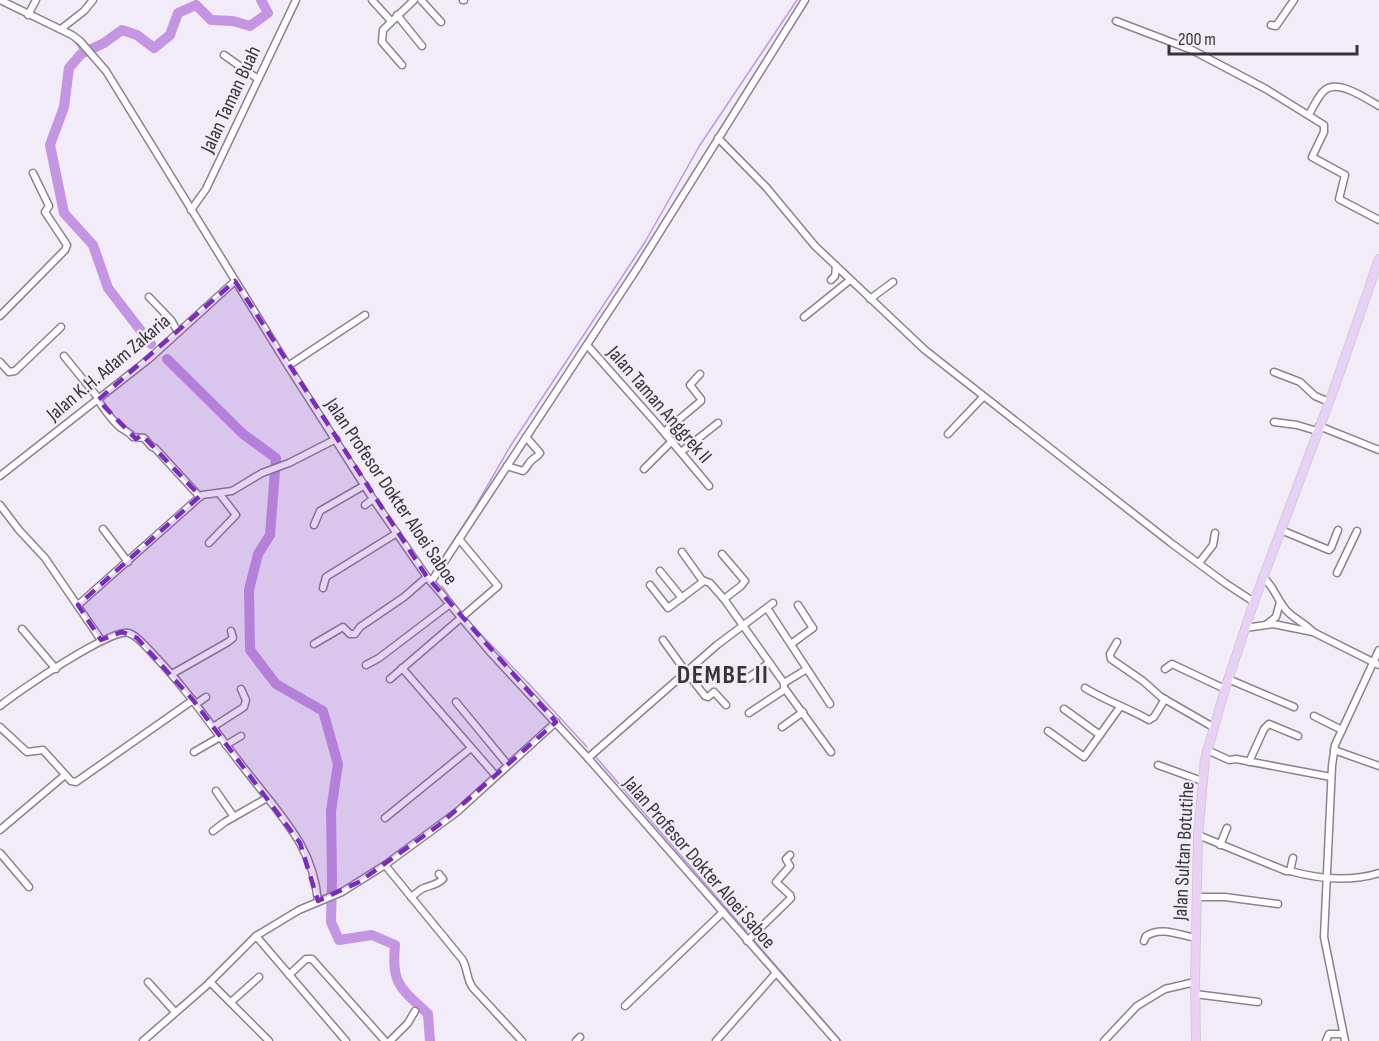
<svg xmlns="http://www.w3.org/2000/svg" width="1379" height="1041" font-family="'Sofia Sans Condensed',sans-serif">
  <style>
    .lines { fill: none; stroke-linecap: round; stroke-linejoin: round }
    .stream { stroke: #c395e2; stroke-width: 1.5 }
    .river { stroke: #c395e2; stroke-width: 10 }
    .minor-casing { stroke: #8a838f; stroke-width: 9 }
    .major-casing { stroke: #cfcecf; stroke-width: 10 }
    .minor { stroke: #fff; stroke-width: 6 }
    .major { stroke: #e8d0f7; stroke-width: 8 }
    .marked { fill: #7b2cbf; fill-opacity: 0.2; stroke: #7b2cbf; stroke-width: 4.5; stroke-dasharray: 12 8; stroke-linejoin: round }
    .labels { text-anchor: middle; stroke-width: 4.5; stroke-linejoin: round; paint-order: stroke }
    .street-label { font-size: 20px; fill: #373439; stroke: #f2ebf8 }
    .district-label { font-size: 26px; font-weight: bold; letter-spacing: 1.5px; fill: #373439; stroke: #f2ebf8 }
  </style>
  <rect width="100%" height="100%" fill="#f2ebf8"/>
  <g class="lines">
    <g class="stream">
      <polyline points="0,3 67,36"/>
      <polyline points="71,38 79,47 81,54"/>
      <polyline points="433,572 474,509 511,445 645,242 700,145 797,0"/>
      <polyline points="442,586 458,609"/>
      <polyline points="470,623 529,684 587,747"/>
      <polyline points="595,756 747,932"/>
      <polyline points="752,938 841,1041"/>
    </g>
    <g class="river">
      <polyline points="151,344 108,288 93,245 64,213 50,145 64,107 69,68 81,54 104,43 122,30 137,35 154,48 170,35 178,13 196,5 211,20 233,21 250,26 268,13 261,0"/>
      <path d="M167 359 243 434 276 458 270 535 258 554 249 590 250 650 276 684 323 711 338 764 331 811 332 879 331 922 339 940 372 935 395 945C391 985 401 988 428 1014L430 1041"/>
    </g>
    <defs>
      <g id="minor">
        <polyline points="0,0 72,35 80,41 106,71 288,366 373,499 427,577 491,653 588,758 836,1041"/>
        <polyline points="372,0 391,21"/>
        <polyline points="421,0 441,22"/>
        <polyline points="463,0 464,0"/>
        <polyline points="28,15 36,0"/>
        <polyline points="397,15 422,46"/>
        <polyline points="1116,21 1192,50 1266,89 1324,125 1324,132 1312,157 1345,175 1339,199 1379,220"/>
        <polyline points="1271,25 1276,26 1294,0"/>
        <polyline points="61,29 84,11 93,0"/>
        <polyline points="224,55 258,79"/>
        <polyline points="402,65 382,42 383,30 414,0"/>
        <path d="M1309 114C1314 107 1318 95 1325 90 1338 79 1367 99 1379 106"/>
        <polyline points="718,138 766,187 815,246 925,350 1171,543 1225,583 1254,602"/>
        <polyline points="191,210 206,189 296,0"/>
        <polyline points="831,280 835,276 836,266"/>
        <polyline points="149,297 171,320 178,332"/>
        <polyline points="870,299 893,282"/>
        <polyline points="0,316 65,250 67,245 45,212 49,206 33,173"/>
        <polyline points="804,317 850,280"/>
        <polyline points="587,345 657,424 709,486"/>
        <polyline points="64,356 99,399"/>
        <polyline points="0,362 9,372 15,371 61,327"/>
        <polyline points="288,366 365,315"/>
        <polyline points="1274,372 1300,382 1315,396 1329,402"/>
        <path d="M98 400C104 409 112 421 121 428 126 431 129 432 133 437L144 438 152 447 155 448 200 497"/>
        <polyline points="1274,422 1297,425 1317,431"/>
        <polyline points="1319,426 1379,450"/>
        <polyline points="664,432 701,401 701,399 690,385 700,374"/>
        <polyline points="948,434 983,397"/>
        <polyline points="681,452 718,423"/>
        <path d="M507 466 523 471C527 468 528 463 532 460 535 457 538 457 540 453L526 437"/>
        <polyline points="644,469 672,441"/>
        <polyline points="0,476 149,359 235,281"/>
        <polyline points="0,505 19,530 45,558 101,640"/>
        <polyline points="365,505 373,499"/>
        <polyline points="314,525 320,511 365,485"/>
        <polyline points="103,529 128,562"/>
        <polyline points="1281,530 1329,550 1331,548 1338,530"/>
        <polyline points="209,543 236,515 219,493"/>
        <polyline points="682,552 702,580 710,583 724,599 784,683 784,690 749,713"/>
        <polyline points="722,554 745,581 741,586 724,599"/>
        <polyline points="1199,563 1213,545 1215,533"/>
        <polyline points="660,571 682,598"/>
        <polyline points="1337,573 1357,531"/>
        <path d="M1263 577C1275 588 1276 598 1286 610 1294 619 1305 623 1313 632L1379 665"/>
        <polyline points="431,582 638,267 805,0"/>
        <polyline points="650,585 668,608 704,581"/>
        <polyline points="323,588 326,577 397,533"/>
        <polyline points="78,605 202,495 232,491 262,473 289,463 336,439"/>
        <polyline points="767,608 830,704"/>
        <polyline points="1267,624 1276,617 1280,602"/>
        <polyline points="1245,628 1273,624 1313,632"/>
        <polyline points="22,629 56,669"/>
        <polyline points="663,640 686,672"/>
        <polyline points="1117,642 1110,654 1111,659 1143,681 1161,697 1213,727"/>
        <polyline points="314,644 343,627 350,634 355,634 360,627 404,597 427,577"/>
        <polyline points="791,644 813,628 798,605"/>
        <polyline points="366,665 379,658 450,604"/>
        <polyline points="402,668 496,776"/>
        <polyline points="1165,669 1172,664 1225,689"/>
        <polyline points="687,673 705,696 708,697 714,692 726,705"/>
        <polyline points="172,674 228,642 233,638 231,631"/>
        <polyline points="390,679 498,586 459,539"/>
        <polyline points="1228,679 1294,707"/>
        <polyline points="744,681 769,663"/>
        <polyline points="784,683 807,669"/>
        <path d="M1085 688C1106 701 1128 708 1149 720L1154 717 1165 699"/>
        <polyline points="785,689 831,752"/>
        <polyline points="456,702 508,765"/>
        <polyline points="196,704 206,697"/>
        <path d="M0 706C17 692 112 627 129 633 138 636 147 648 153 654 187 689 214 730 244 768 263 793 286 818 301 845 311 863 316 881 318 901"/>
        <polyline points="1064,709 1100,735"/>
        <polyline points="1314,716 1342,730"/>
        <polyline points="0,727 27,752 43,750 71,781 76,782 193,700"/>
        <polyline points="213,727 244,707 246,700 241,689"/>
        <polyline points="782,727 803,712"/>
        <polyline points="1048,731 1084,757 1120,707"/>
        <polyline points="226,745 241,736"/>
        <polyline points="1207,750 1229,760 1236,759 1331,777"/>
        <polyline points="1334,750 1379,766"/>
        <polyline points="194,752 220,737"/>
        <polyline points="588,758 717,645 773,603"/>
        <polyline points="1249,762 1264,729 1269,724 1298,736"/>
        <polyline points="1158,765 1202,781"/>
        <polyline points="216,791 234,817"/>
        <polyline points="385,818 471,748"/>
        <polyline points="0,830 65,775"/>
        <polyline points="213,831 225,822 267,798"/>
        <polyline points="1198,835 1286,871 1290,871 1293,858"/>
        <polyline points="1220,845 1227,828"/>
        <polyline points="0,853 29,887"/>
        <path d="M385 865 462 959C468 968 466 979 473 988L522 1041"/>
        <path d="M1290 871C1319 879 1350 882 1379 873"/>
        <path d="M411 897C415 895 420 889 424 888 431 885 437 885 443 879L439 874"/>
        <polyline points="1197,897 1225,897 1278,904"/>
        <polyline points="256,936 346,1041"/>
        <polyline points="747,941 791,898 790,895 776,882 790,866 786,859 790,855"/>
        <path d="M1144 941 1146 936C1162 926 1178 935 1196 938"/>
        <polyline points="289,975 306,959 312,959 385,1041"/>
        <polyline points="148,982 175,1012"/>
        <polyline points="210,982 269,1041"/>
        <polyline points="1195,994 1258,1002"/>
        <polyline points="231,1002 259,977"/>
        <polyline points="625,1006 723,912"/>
        <polyline points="143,1041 206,986 256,936 299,910 342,892 385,865 457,812 556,722"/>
        <polyline points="390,1041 408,1023 415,1011"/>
        <polyline points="576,1041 580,1037"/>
        <polyline points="716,1041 776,973"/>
        <polyline points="1104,1041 1137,1006 1165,989 1195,982"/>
        <polyline points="1326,1041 1329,1034 1343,1034"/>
        <polyline points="1345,1041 1324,937 1332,766 1335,745 1379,650"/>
      </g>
      <polyline id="major" points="1196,1041 1195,982 1198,835 1205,759 1225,689 1254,602 1334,389 1379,259"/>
    </defs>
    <use href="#minor" class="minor-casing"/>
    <use href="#major" class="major-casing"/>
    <use href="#minor" class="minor"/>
    <use href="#major" class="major"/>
  </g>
  <path class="marked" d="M235 281 427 577 556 722 439 825 359 882 318 901 300 843 193 700 137 638 122 632 101 640 78 605 200 496 142 435 136 439 98 400Z"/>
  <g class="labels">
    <g class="street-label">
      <text transform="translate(230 99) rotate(-65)" y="7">Jalan Taman Buah</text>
      <text transform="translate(108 367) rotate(-40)" y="7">Jalan K.H. Adam Zakaria</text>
      <text transform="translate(660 404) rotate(49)" y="7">Jalan Taman Anggrek II</text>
      <text transform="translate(392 491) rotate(56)" y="7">Jalan Profesor Dokter Aloei Saboe</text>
      <text transform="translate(1183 851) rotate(-87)" y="7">Jalan Sultan Botutihe</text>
      <text transform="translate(700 862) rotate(49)" y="7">Jalan Profesor Dokter Aloei Saboe</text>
    </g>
    <g class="district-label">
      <text x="723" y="683">DEMBE II</text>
    </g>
  </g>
  <path d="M1169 45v9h188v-9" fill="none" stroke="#373439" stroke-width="3"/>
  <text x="1178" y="45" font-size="18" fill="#373439" stroke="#f2ebf8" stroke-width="4.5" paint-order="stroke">200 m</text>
</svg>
